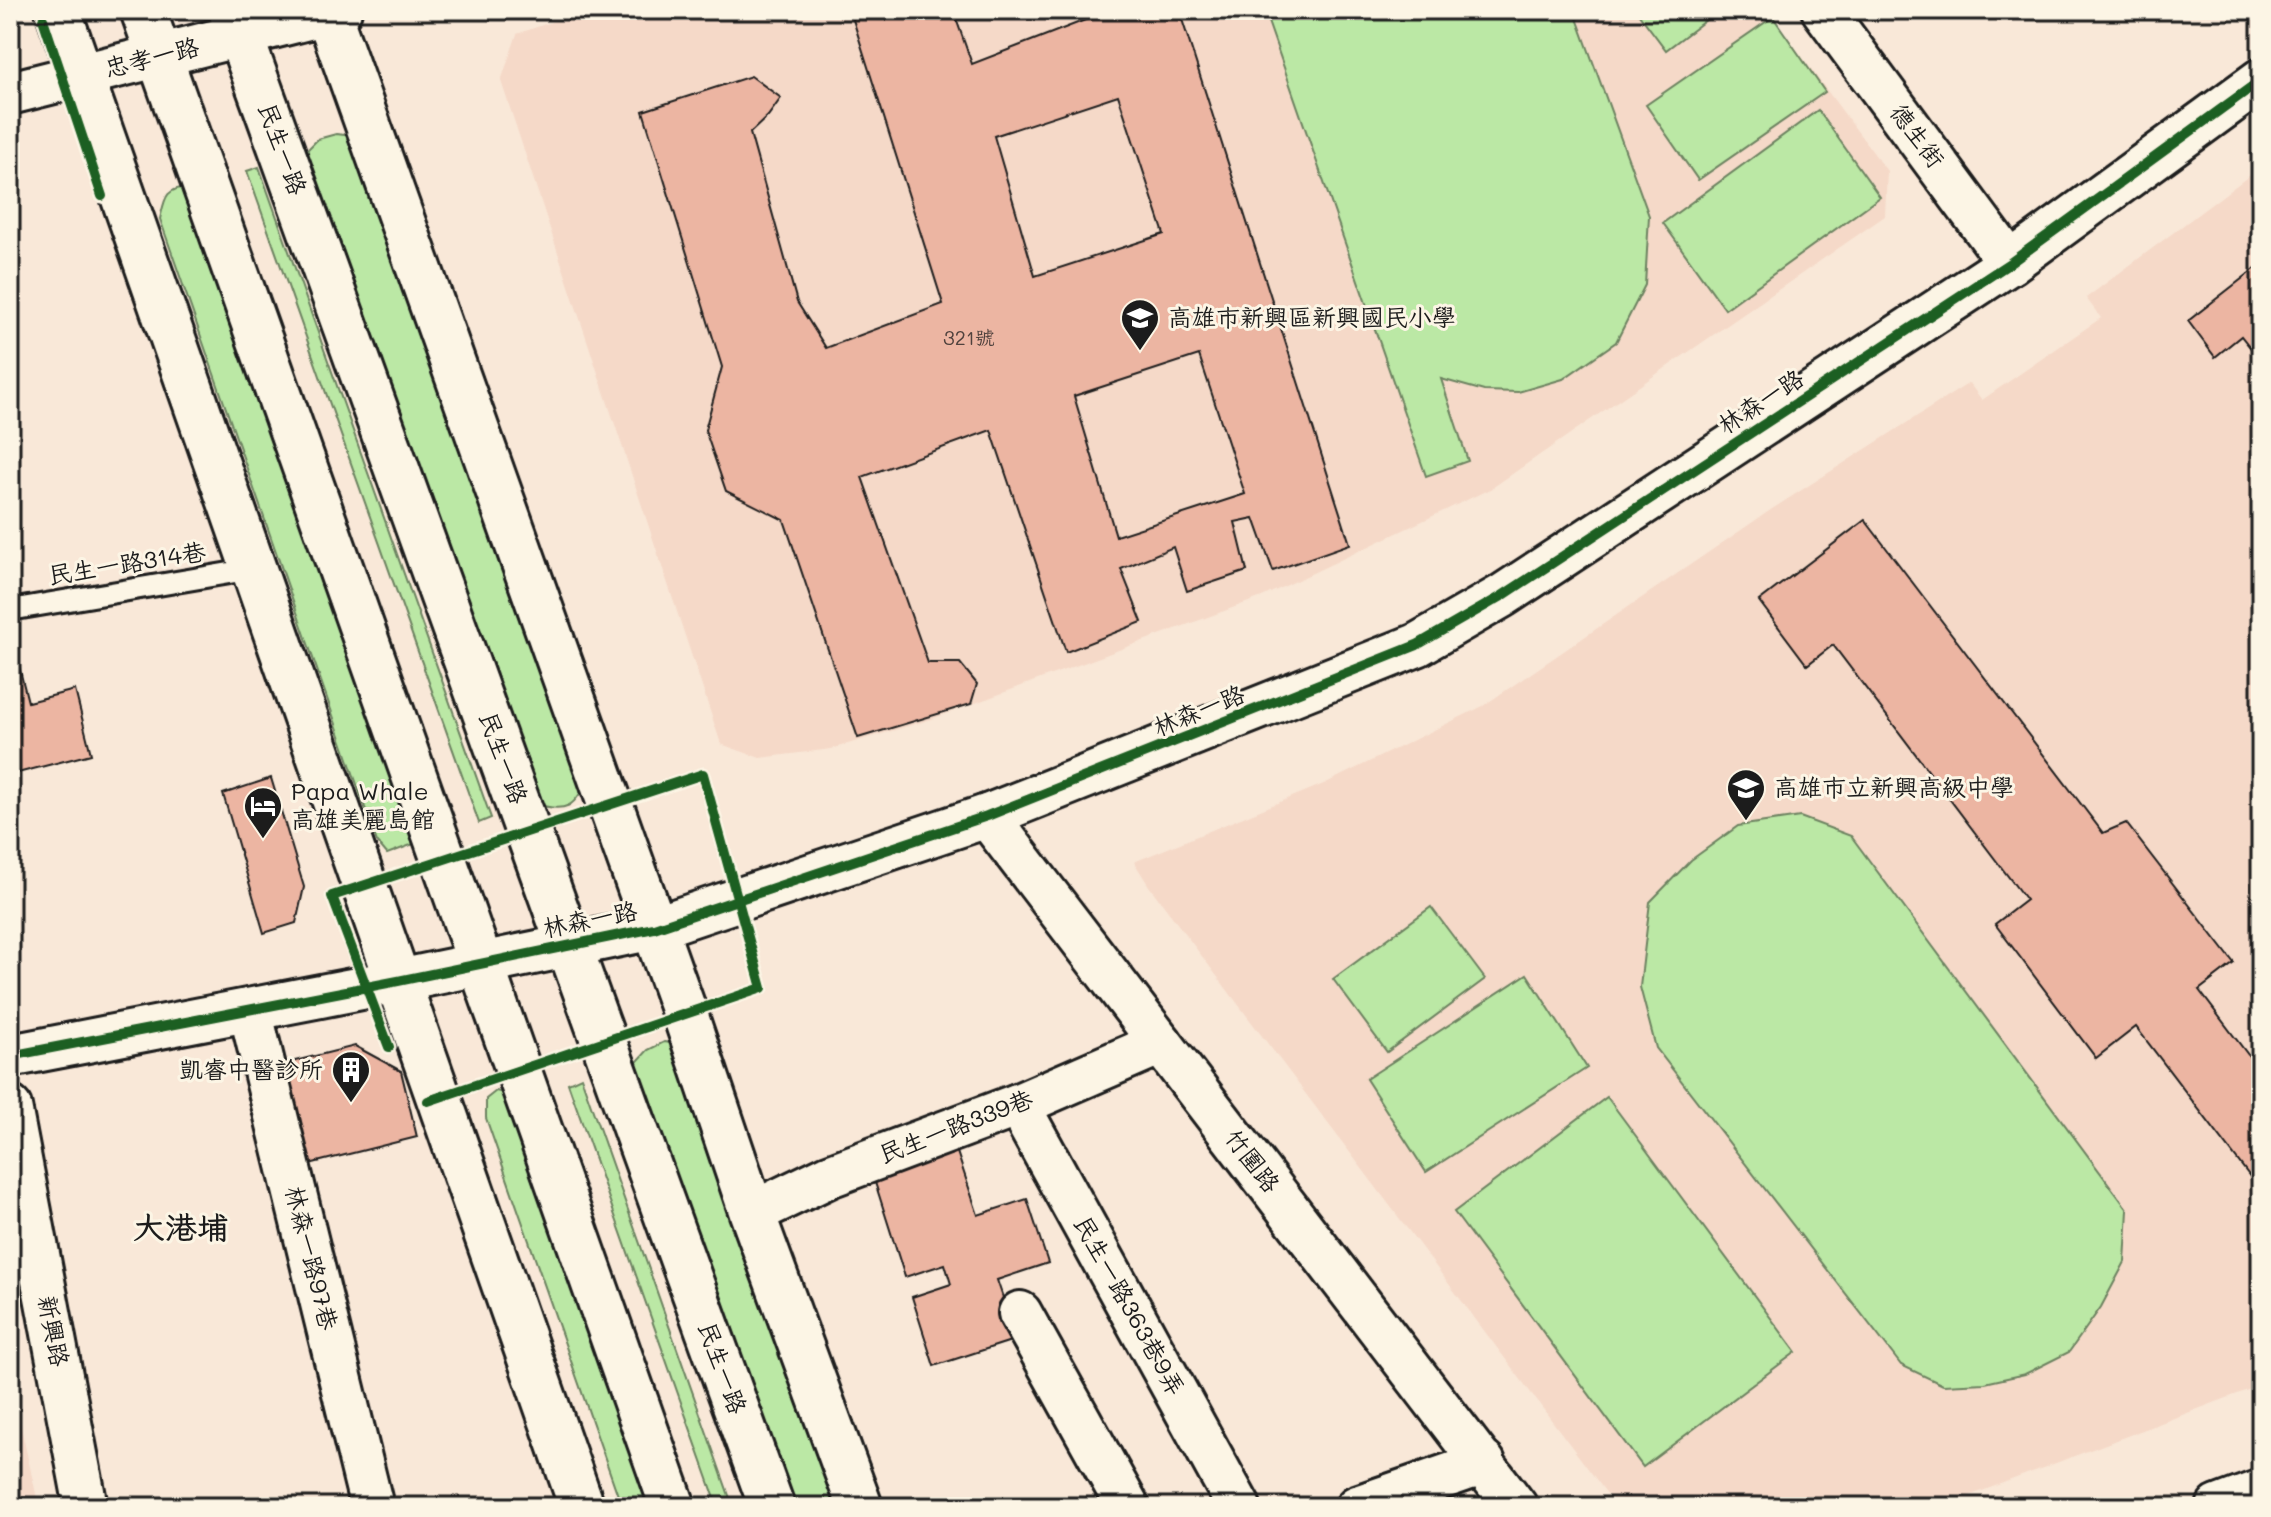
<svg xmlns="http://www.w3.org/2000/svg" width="2271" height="1517" font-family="Mali,'LXGW WenKai TC',sans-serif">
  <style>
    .built { fill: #f5d9c8 }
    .grass { fill: #bbe8a5; stroke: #6c8260; stroke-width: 2 }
    .building { fill: #ecb5a2; stroke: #1c1c1c; stroke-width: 2; fill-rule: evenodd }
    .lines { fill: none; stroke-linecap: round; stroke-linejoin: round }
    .service-casing { stroke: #1c1c1c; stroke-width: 26 }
    .minor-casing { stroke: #1c1c1c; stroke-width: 48 }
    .tertiary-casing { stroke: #1c1c1c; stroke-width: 50 }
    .secondary-casing { stroke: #1c1c1c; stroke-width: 50 }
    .service { stroke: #fcf5e5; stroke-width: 20 }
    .minor { stroke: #fcf5e5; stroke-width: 42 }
    .tertiary { stroke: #fcf5e5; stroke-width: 44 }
    .secondary { stroke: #fcf5e5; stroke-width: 44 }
    .cycleway-casing { stroke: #fcf5e5; stroke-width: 15 }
    .cycleway { stroke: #1b5e20; stroke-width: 10 }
    .labels { text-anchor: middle; stroke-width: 6; stroke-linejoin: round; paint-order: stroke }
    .number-label { font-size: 20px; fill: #50423e }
    .street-label { font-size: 24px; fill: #1c1c1c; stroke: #fcf5e5 }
    .poi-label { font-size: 24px; fill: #1c1c1c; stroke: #fcf5e5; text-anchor: start }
    .district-label { font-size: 32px; font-weight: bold; fill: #1c1c1c; stroke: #fcf5e5 }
  </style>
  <rect width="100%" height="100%" fill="#f9e8d8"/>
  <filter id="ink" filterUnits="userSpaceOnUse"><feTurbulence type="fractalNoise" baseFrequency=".0125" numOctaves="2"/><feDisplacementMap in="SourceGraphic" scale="16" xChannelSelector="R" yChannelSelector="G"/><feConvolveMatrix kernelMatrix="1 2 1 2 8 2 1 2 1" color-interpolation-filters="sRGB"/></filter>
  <g filter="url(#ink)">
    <g class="built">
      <polygon points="585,10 1767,10 1887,171 1885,216 1492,488 1262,597 932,719 831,749 760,758 721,744 501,81 517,34"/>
      <polygon points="2261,167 2261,1385 1940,1507 1617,1507 1149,886 1134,862 1326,783 1483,706 1772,509 1969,383 1982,400 2101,318 2086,298"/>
      <polygon points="10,1379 39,1507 10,1507"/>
    </g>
    <g class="grass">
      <polygon points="1264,10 1574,10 1649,216 1645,285 1616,342 1563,379 1518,392 1484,391 1441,379 1468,461 1426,476"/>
      <polygon points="1636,10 1719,10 1666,50"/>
      <polygon points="1773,17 1825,92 1698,180 1646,105"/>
      <polygon points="1818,110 1880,197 1725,309 1663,223"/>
      <path d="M336 134 353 136 588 775C577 808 565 814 533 803L305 152 318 139Z"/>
      <polygon points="259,167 491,818 479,823 247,171"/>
      <path d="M189 187 419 842 387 854 377 842 160 219C165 198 165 188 189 187Z"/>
      <polygon points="1800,817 1851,836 2128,1210 2125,1262 2101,1307 2069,1352 2025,1374 1985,1383 1943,1385 1901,1365 1656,1048 1640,987 1650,902 1691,860 1738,826"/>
      <polygon points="1431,907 1485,979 1387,1052 1333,979"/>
      <polygon points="1527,974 1587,1068 1426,1172 1366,1079"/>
      <polygon points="664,1042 678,1044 850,1507 794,1507 638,1073 637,1062 648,1050"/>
      <polygon points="581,1077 733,1507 718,1507 568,1083"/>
      <polygon points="496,1091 507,1094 664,1507 622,1507 486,1118 486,1099"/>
      <polygon points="1607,1097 1796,1352 1643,1467 1454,1212"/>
    </g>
    <g class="building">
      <path d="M850 10H953L972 64 1111 10H1179L1350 544 1273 571 1254 518 1235 522 1247 571 1187 591 1173 547 1121 569 1142 622 1066 652 991 430 862 477 928 663H960L977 684 971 704 858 738 784 520 726 491 705 430 722 367 643 111 751 76 781 98 768 116 750 133 797 302 826 348 943 304ZM1118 95 1164 234 1035 276 994 136ZM1199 355 1245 494 1116 536 1074 396Z"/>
      <polygon points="2261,264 2261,361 2241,336 2215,357 2188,321"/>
      <polygon points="1865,520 2103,833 2126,823 2234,963 2199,990 2261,1072 2261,1191 2136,1027 2096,1058 1995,924 2026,900 1833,645 1807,665 1759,601"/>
      <polygon points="10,631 28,702 75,690 91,754 10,775"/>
      <polygon points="271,778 304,887 296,923 264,933 223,794"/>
      <polygon points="355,1046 401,1071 417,1137 309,1164 283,1064"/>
      <polygon points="955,1146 978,1215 1027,1199 1048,1263 997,1280 1017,1339 934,1366 912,1297 951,1284 945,1264 905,1277 872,1173"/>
    </g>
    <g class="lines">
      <defs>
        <polyline id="service" points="10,610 253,569"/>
        <g id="minor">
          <polyline points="1823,10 2010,263"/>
          <polyline points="10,93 340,10"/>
          <polyline points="987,816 1516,1507"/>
          <polyline points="250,1010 372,1507"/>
          <polyline points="10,1056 398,981 654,928 987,816 1417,645 1502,596 2010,263 2261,80"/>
          <polyline points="1018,1105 1239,1507"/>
          <polyline points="10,1107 86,1507"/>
          <polyline points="752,1213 829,1176 1018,1105 1161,1043"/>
          <polyline points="1020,1313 1128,1507"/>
          <polyline points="1357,1507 1484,1463"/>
          <polyline points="2218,1507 2261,1491"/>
        </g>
        <g id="tertiary">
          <polyline points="58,10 582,1507"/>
          <polyline points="327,10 685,1014 752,1213 860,1507"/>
        </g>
        <g id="secondary">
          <polyline points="143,10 673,1507"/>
          <polyline points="231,10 772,1507"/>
        </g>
      </defs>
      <use href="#service" class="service-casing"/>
      <use href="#minor" class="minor-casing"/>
      <use href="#tertiary" class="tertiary-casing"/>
      <use href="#secondary" class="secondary-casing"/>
      <use href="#service" class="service"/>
      <use href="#minor" class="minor"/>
      <use href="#tertiary" class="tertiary"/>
      <use href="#secondary" class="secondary"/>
      <defs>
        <g id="cycleway">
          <polyline points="43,19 102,196"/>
          <polyline points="389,1047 332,896 703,774 762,988 428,1101"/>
          <polyline points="10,1056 398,981 654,928 987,816 1417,645 1502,596 2010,263 2261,80"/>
        </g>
      </defs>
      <use href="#cycleway" class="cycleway-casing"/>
      <use href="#cycleway" class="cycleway"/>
    </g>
  </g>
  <defs>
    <symbol id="school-pin" viewBox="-11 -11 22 30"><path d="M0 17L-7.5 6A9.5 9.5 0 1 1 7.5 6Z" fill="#1c1c1c" stroke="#fcf5e5"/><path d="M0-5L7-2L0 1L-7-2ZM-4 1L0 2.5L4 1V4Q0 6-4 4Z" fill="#fff"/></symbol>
    <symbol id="hotel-pin" viewBox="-11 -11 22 30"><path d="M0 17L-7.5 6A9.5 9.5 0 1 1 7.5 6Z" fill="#1c1c1c" stroke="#fcf5e5"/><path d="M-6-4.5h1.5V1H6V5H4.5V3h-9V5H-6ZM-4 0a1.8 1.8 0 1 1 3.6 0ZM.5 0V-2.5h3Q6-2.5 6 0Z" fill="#fff"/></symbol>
    <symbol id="building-pin" viewBox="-11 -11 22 30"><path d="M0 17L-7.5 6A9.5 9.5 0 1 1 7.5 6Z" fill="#1c1c1c" stroke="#fcf5e5"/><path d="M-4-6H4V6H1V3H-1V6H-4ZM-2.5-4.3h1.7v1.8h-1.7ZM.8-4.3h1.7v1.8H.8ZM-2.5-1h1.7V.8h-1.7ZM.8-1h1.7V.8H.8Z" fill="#fff"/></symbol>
  </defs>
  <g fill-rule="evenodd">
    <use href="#school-pin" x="1118" y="296" width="44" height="60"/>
    <use href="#school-pin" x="1724" y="766" width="44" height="60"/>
    <use href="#hotel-pin" x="241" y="784" width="44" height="60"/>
    <use href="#building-pin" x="329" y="1048" width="44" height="60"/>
  </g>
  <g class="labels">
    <g class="number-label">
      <text x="969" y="345">321號</text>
    </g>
    <g class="street-label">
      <text transform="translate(152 58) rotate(-14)" y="8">忠孝一路</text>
      <text transform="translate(1917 136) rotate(53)" y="8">德生街</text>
      <text transform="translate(282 149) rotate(70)" y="8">民生一路</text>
      <text transform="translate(1761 402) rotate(-33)" y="8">林森一路</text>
      <text transform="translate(127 564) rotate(-9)" y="8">民生一路314巷</text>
      <text transform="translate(1199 711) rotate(-22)" y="8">林森一路</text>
      <text transform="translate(503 758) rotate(70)" y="8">民生一路</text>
      <text transform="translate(590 920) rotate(-11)" y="8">林森一路</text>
      <text transform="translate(956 1127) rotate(-21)" y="8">民生一路339巷</text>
      <text transform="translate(1252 1161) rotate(52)" y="8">竹圍路</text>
      <text transform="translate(311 1258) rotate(76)" y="8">林森一路97巷</text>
      <text transform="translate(1129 1306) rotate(61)" y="8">民生一路363巷9弄</text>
      <text transform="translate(53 1331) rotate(79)" y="8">新興路</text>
      <text transform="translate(722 1368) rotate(70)" y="8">民生一路</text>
    </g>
    <g class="poi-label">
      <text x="1168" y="326">高雄市新興區新興國民小學</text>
      <text x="1774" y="796">高雄市立新興高級中學</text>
      <text x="291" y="800">Papa Whale<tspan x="291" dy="28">高雄美麗島館</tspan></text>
      <text x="323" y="1078" text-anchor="end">凱睿中醫診所</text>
    </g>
    <g class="district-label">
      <text x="181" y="1239">大港埔</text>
    </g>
  </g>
  <rect width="2271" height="1517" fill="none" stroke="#fcf5e5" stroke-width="40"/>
  <rect x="20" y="20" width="2231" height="1477" fill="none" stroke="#1c1c1c" stroke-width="3" filter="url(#ink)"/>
</svg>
